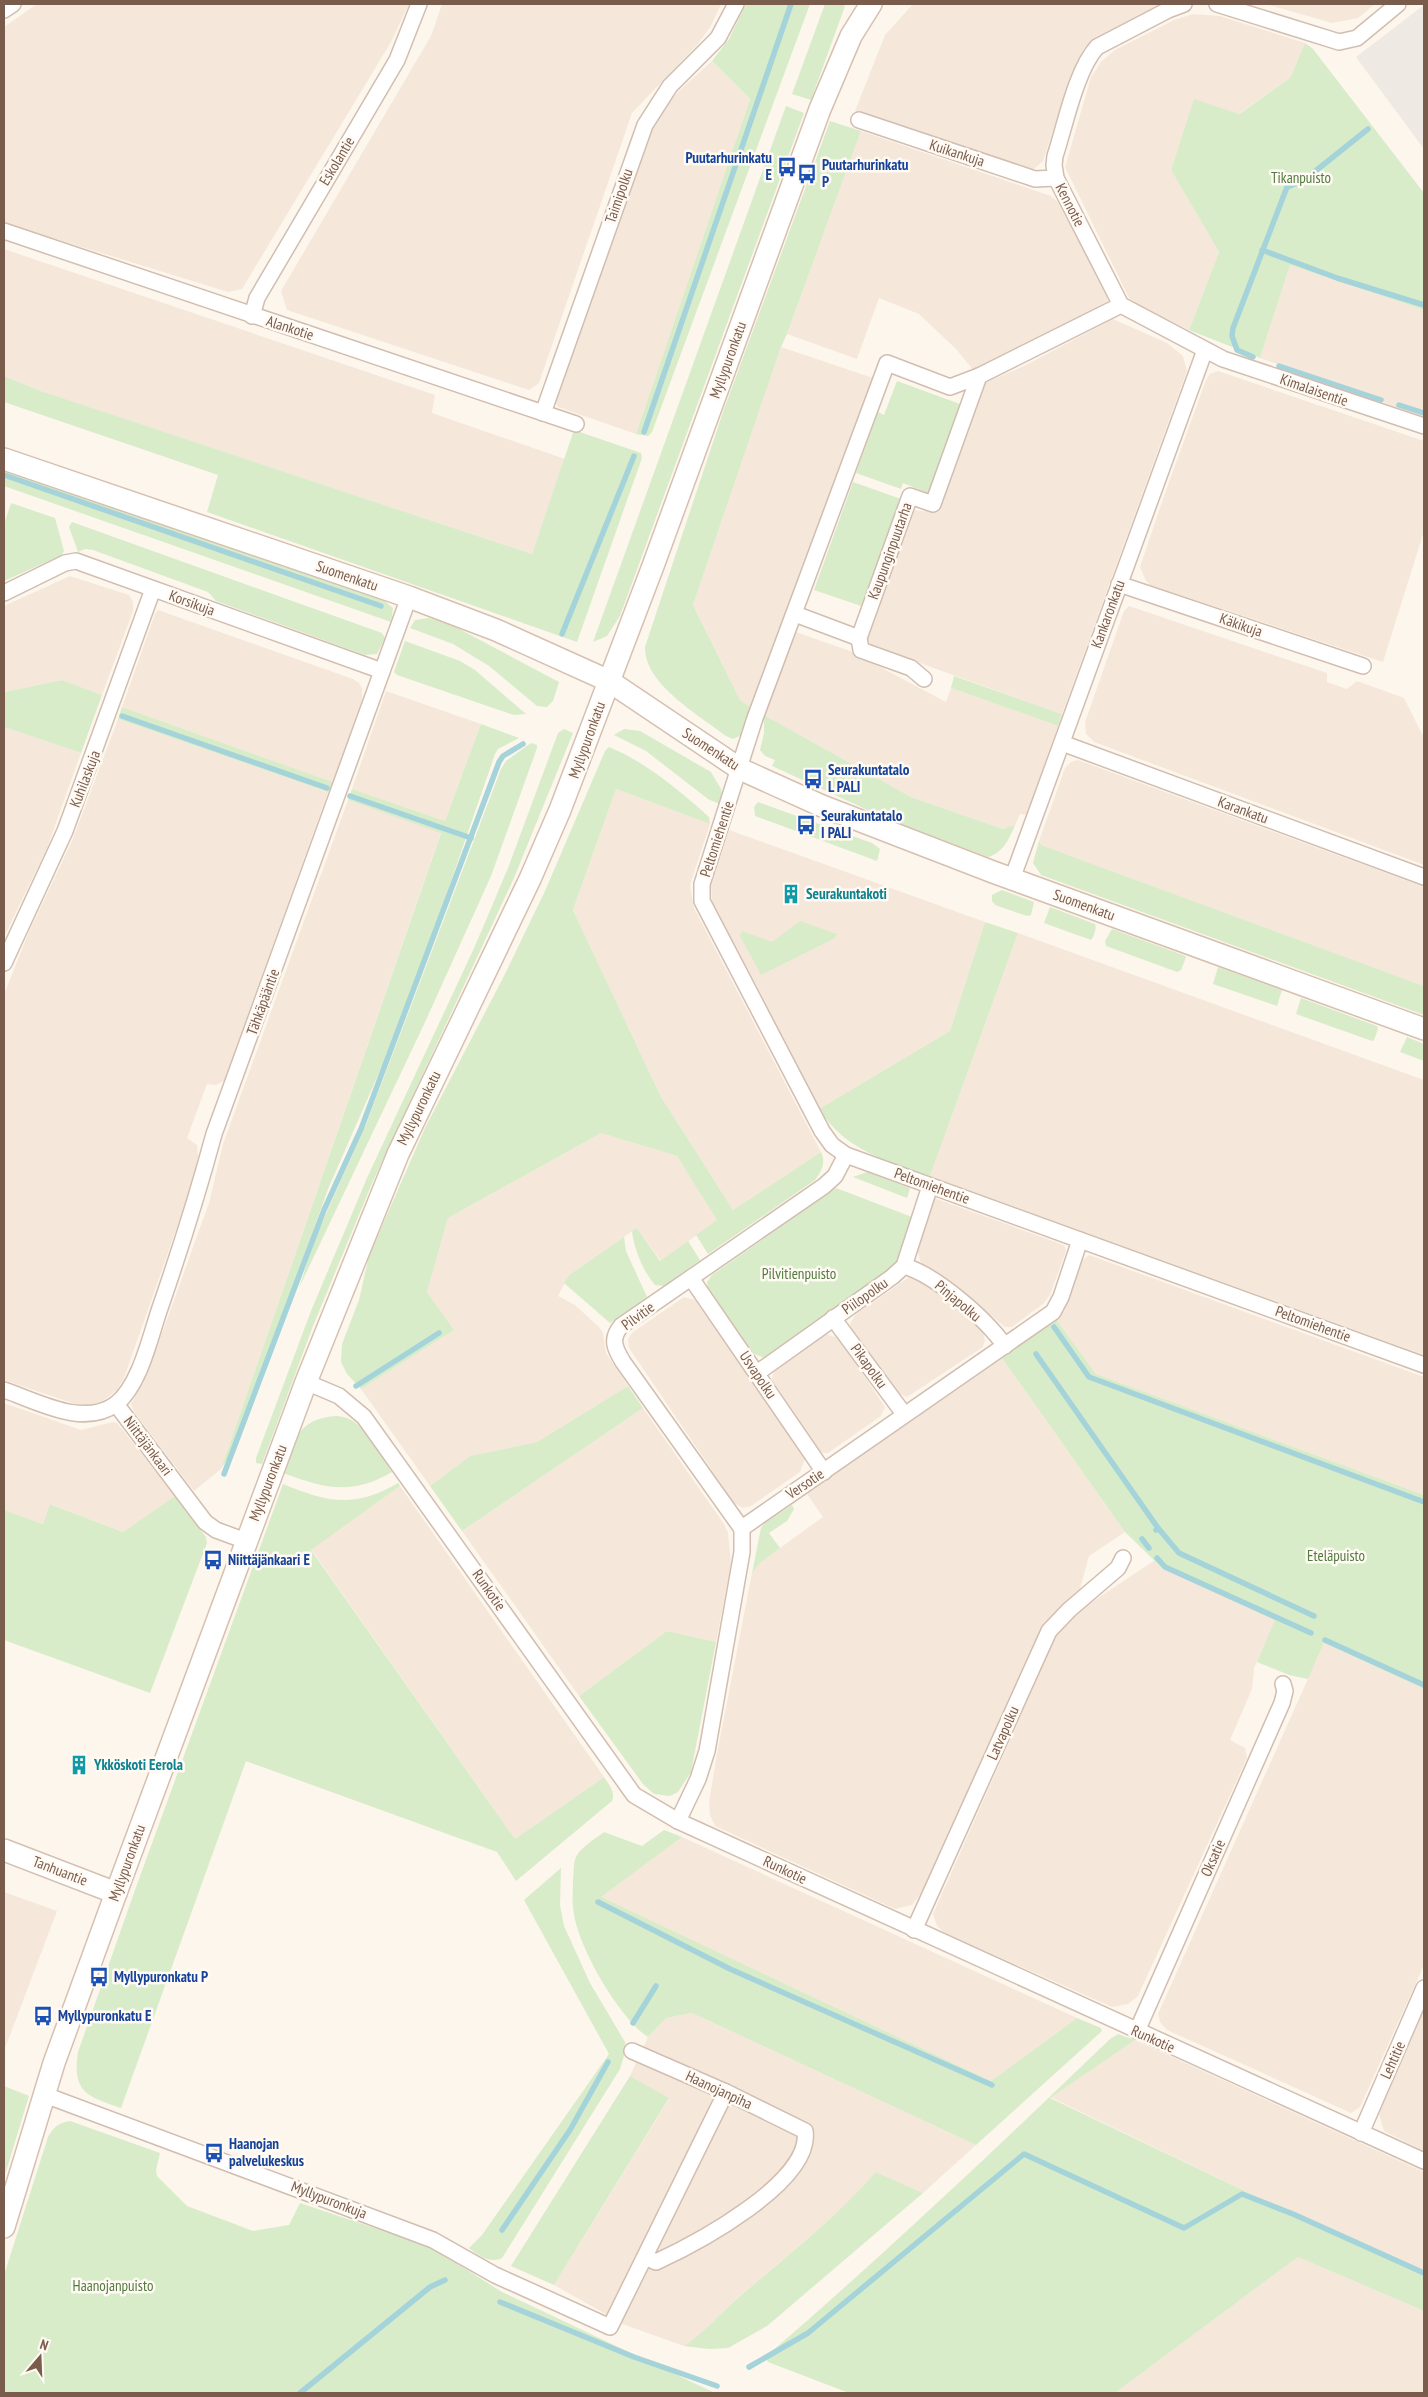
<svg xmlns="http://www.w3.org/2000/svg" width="1428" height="2397" font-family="'PT Sans Narrow',sans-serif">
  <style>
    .residential { fill: #f5e8da }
    .industrial { fill: #efe9e4 }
    .green { fill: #d8ecc9 }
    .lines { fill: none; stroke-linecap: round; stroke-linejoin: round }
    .stream { stroke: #a5d3da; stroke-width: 5.5 }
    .street-casing { stroke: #d1beb0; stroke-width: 18 }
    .secondary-casing { stroke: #d6c0b0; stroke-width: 24 }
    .street { stroke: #fff; stroke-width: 15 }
    .secondary { stroke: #fff; stroke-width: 21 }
    .labels { text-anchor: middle; stroke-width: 5; stroke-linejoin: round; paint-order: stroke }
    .street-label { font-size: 15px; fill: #7a5c4d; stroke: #fffaf3 }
    .transit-label { font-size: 15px; font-weight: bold; fill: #164399; stroke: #fffaf3; text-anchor: start }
    .park-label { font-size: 15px; fill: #537a41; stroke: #fffaf3 }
    .culture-label { font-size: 15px; font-weight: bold; fill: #0d838f; stroke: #fffaf3; text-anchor: start }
  </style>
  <rect width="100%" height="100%" fill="#fdf6ec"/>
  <g class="residential">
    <polygon points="37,4 409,4 391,42 242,289 228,292 4,223 4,27"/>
    <polygon points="442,4 721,4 711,26 697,45 632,113 539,383 529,390 287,310 281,291 431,36"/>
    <polygon points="913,4 1160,4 1097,37 1084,48 1069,80 1043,161 1034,169 1022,167 855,111 885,35"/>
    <polygon points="1266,4 1375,4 1358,18 1332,23"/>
    <polygon points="1193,14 1220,16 1305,43 1290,78 1238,114 1194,100 1171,170 1219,252 1189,330 1135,303 1129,298 1065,167 1091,77 1101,62 1115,50 1174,20"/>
    <polygon points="712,61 750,99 636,434 558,407 554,399 656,116 678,92"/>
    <polygon points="861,131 1051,196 1058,202 1107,294 1108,301 974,371 956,349 919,314 879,298 857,359 787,334"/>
    <polygon points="4,249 435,395 432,413 565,459 532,554 38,390 4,376"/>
    <polygon points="1290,265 1424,310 1424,417 1260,358"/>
    <polygon points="1113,319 1167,343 1183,356 1187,371 1062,714 864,643 912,510 935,512 985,383 1026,365"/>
    <polygon points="781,347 873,378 753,709 740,700 693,605"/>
    <polygon points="1218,371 1424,441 1424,531 1383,662 1150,585 1146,581 1140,567 1164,496 1206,380 1210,374"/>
    <polygon points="70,576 129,595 133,602 133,611 102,695 62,680 4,692 4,606"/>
    <polygon points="1129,606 1327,673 1327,682 1347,689 1357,681 1404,698 1424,738 1424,865 1094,742 1086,734 1085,722 1124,611"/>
    <polygon points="158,610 353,679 359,683 362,688 362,700 333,782 122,707 155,614"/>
    <polygon points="793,631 850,651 946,702 951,688 1058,726 1026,815 1020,814 1015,825 1003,829 911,797 764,715"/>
    <polygon points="386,691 481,724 445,821 352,789"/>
    <polygon points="118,719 328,792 224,1081 216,1085 207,1084 187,1138 197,1145 198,1157 188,1196 124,1378 117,1390 104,1400 92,1405 78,1405 4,1380 4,994 29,932 72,841"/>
    <polygon points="4,727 81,753 47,848 4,937"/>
    <polygon points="1078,760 1424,887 1424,986 1041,845 1039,841 1065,768 1071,762"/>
    <polygon points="616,789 710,824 690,885 694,908 821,1152 733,1210 661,1097 573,910"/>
    <polygon points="348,800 441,832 221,1469 194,1491 134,1412 131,1404 143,1383 160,1339 209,1203 223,1144"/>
    <polygon points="729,830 985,922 950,1031 819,1109 712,902 711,885"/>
    <polygon points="1018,933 1424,1080 1424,1355 930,1176"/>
    <polygon points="601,1133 677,1156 718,1220 661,1261 637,1228 569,1275 558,1296 575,1305 599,1327 603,1333 606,1353 628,1386 537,1442 470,1456 430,1486 361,1389 454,1330 427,1292 448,1218"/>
    <polygon points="934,1198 1064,1245 1066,1251 1050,1295 1043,1304 1012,1327 1005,1327 951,1282 921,1263 917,1249"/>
    <polygon points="1089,1255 1424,1377 1424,1495 1096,1374 1056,1319 1064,1311 1082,1261"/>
    <polygon points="909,1277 929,1284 983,1332 985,1340 983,1347 907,1397 898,1393 852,1330 850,1324 856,1314"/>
    <polygon points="684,1297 695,1300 805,1459 800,1472 751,1506 743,1508 734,1503 629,1348 628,1339 633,1332"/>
    <polygon points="825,1334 839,1338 885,1407 881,1416 828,1453 823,1453 818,1450 773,1382 772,1378 775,1369"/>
    <polygon points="1002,1358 1125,1532 1089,1556 1080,1589 1044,1623 920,1895 912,1905 895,1909 715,1826 710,1815 709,1802 717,1754 752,1573 760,1563 780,1548 823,1517 807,1494"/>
    <polygon points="4,1403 81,1430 113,1422 117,1423 175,1496 123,1532 51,1504 43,1524 4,1510"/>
    <polygon points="643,1408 724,1524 728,1533 731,1564 716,1642 667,1631 579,1696 462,1531"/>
    <polygon points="400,1486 604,1777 515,1839 311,1549"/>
    <polygon points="1155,1560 1162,1568 1276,1620 1254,1668 1252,1689 1230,1740 1245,1748 1247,1758 1138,1996 1128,2004 1112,2007 945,1933 937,1926 933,1914 1057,1634 1086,1606"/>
    <polygon points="1324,1643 1424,1689 1424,1965 1360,2107 1351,2113 1167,2030 1160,2022 1158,2014"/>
    <polygon points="682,1837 1077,2018 991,2081 600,1897"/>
    <polygon points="4,1892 57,1911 4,2051"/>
    <polygon points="1424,2011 1424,2151 1384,2131 1379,2114"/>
    <polygon points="692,2013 976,2145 923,2193 876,2172 854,2197 806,2240 734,2301 699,2336 684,2346 625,2325 554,2285 669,2099 630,2076 648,2037 666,2018"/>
    <polygon points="1135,2040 1424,2172 1424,2271 1293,2214 1050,2097"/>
    <polygon points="1298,2257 1424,2311 1424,2393 1115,2393"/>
  </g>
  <polygon class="industrial" points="1424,5 1424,149 1356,57"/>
  <g class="green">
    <polygon points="746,4 810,4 652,432 648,436 636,434 750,99 712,61 729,39"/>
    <polygon points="825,4 842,4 845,6 811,100 792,94"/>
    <polygon points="1305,43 1313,49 1424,193 1424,310 1290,265 1260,358 1189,330 1219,252 1171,170 1194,99 1239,114 1290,78"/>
    <polygon points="786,106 804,113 620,616 607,636 593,642"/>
    <path d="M830 121 861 131 787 334 781 347 693 605 740 700 753 709 742 735 733 739 726 736C699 715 644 684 645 647L723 412Z"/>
    <polygon points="4,376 38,390 532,554 574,430 641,453 642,458 577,642 207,512 218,475 4,402"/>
    <polygon points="897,381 960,404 928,493 903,483 901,489 856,473 878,412 884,415"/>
    <polygon points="4,469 382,599 393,608 391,622 4,486"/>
    <polygon points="853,482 901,499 861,606 814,590"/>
    <polygon points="11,503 55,518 64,551 62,555 4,581 4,525"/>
    <polygon points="72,522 382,633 385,638 377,654 365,655 216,601 208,592 93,550 85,549 78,552 69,527"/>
    <polygon points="429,618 448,623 559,682 553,701 547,707 537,706 489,666 453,644 410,628 415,620"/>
    <polygon points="405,641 460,661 475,670 526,714 514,715 397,675 394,672"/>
    <polygon points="954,676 1062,714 1058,726 951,688"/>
    <polygon points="62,680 102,695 81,753 4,727 4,692"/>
    <polygon points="122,707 333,782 328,792 118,719"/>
    <path d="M764 715 911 797 1003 829 1015 825C1010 838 1002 854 988 857L885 818 772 766 775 760 765 756 760 750 764 733Z"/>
    <polygon points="481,724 519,738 498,749 495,754 431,939 385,1059 328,1189 239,1440 221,1469 441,833 348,800 352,789 445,821"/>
    <polygon points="564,729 573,733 514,878 373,1181 313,1326 262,1464 256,1463 256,1458 311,1311 367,1178 475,946 508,868 558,733"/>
    <polygon points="624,729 640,731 711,772 721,789 722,796 719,804 708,799 646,751 614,735"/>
    <polygon points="531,743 537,745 537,748 491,876 426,1020 299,1288 316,1236 365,1127 501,769 506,761"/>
    <path d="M609 747C647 763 679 790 709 817L710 824 616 789 573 910 661 1097 733 1210 821 1152C826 1162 822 1171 815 1180L708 1254 696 1235 717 1220 677 1156 601 1133 448 1218 427 1292 454 1330 361 1389 347 1374 341 1362 342 1344 359 1300 369 1256 425 1128 504 976 545 891 605 751Z"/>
    <polygon points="758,802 872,843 880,849 877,861 755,816 754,807"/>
    <polygon points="1039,841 1041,845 1424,986 1424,1015 1041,875 1033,863"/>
    <polygon points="1002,890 1034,902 1031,915 1027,916 995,905 992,901 992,895"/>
    <path d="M1050 907 1095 924C1097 928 1094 936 1091 940L1044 923Z"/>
    <polygon points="800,921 837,934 835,938 761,975 740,936 742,931 772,942"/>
    <path d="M985 922 1018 933 930 1176C884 1159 847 1152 819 1109L950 1031Z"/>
    <polygon points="1112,929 1183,955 1186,957 1181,970 1177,972 1106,946 1105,941"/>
    <polygon points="1218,967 1282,990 1277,1006 1213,984"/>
    <polygon points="1301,998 1377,1026 1378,1029 1374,1040 1372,1041 1296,1014"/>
    <polygon points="1407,1037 1424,1044 1424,1061 1400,1052"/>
    <polygon points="867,1172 910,1188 907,1198 853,1177"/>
    <polygon points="836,1188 912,1217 899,1258 887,1272 765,1358 754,1354 708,1290 707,1282 712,1275"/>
    <path d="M637 1228 660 1261 688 1241 700 1260 664 1286 655 1285C643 1271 634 1249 632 1231Z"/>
    <polygon points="624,1237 626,1251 647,1297 610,1323 564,1283 569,1275"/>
    <polygon points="1056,1319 1096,1374 1424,1495 1424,1689 1324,1643 1308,1679 1289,1675 1257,1662 1275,1620 1162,1568 1125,1532 1002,1358"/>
    <polygon points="628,1386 643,1408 462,1531 430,1486 470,1456 537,1442"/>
    <path d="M337 1416C365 1418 378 1451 392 1472 351 1496 324 1488 283 1473 294 1440 298 1418 337 1416Z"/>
    <path d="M398 1483 400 1486 311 1550 515 1839 604 1777C609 1785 616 1792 612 1801L516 1881 497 1852 246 1761 121 2108C87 2096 72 2093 78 2052L135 1890 283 1484C327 1502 354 1509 398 1483Z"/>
    <polygon points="175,1496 206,1537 207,1543 150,1693 4,1640 4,1510 43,1524 50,1504 123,1532"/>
    <polygon points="792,1505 794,1509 787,1521 769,1533 780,1548 760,1563 752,1573 761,1528 764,1524"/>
    <polygon points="667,1631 716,1642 691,1772 678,1792 670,1796 654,1794 643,1784 579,1696"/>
    <path d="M664 1830 682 1837 601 1897 991 2081 1077 2018 1101 2028 1102 2031 976 2145 692 2013 666 2018 648 2037C619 2018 575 1943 573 1907 572 1898 573 1889 573 1880 574 1872 573 1864 576 1857 581 1847 595 1839 604 1832L642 1846Z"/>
    <path d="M561 1868 560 1905 564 1926 590 1983 625 2042 626 2049 620 2069 502 2258C490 2264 479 2256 469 2248L482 2235 609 2054 524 1900Z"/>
    <path d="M1118 2034 1135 2040 1050 2098 1293 2214 1424 2271V2311L1298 2257 1115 2393H849L768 2362 766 2358 770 2353C887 2252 999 2146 1110 2039Z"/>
    <polygon points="630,2076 669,2098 554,2285 511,2266"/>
    <polygon points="4,2086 29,2096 4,2178"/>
    <path d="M70 2121 160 2153 156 2170 157 2176 187 2206 253 2231 289 2225 300 2203 431 2247 502 2292 715 2393H4V2275L48 2137C54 2127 58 2123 70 2121Z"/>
    <path d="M876 2172 923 2193 767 2326 728 2348 709 2349 684 2346C705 2333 719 2314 738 2298 785 2257 835 2219 876 2172Z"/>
  </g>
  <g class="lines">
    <g class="stream">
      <polyline points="1262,250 1337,278 1424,305"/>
      <polyline points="1253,357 1237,350 1232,336 1233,328 1287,187 1303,181 1368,129"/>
      <polyline points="1279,366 1381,400"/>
      <polyline points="1399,405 1424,413"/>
      <polyline points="644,432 791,4"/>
      <polyline points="4,475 381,606"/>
      <polyline points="562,634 634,456"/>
      <polyline points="122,716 327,788"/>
      <polyline points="350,796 471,838"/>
      <polyline points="1054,1327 1089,1377 1424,1502"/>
      <polyline points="1036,1354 1158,1528 1156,1530"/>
      <polyline points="356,1386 439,1333"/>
      <polyline points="224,1474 324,1210 361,1129 499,762 503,756 523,744"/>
      <polyline points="1158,1528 1179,1553 1314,1616"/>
      <polyline points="1142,1539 1149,1548"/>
      <polyline points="1157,1558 1165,1567 1311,1633"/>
      <polyline points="1325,1640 1424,1685"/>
      <polyline points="598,1902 730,1969 992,2085"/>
      <polyline points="633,2023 656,1986"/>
      <polyline points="502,2230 570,2130 608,2062"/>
      <polyline points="500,2302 634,2357 717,2386"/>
      <polyline points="749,2367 808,2333 1024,2154 1184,2228 1242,2194 1293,2214 1424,2273"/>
      <polyline points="300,2393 430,2287 445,2280"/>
    </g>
    <defs>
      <g id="street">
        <path d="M1184 4 1168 10 1097 47C1076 70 1065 126 1055 156L1054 165 1056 178 1121 305 1223 359 1424 426"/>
        <polyline points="1217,4 1339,42 1357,38 1398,4"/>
        <polyline points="4,10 13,4"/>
        <polyline points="859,120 1035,179 1056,178"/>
        <polyline points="4,231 576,424"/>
        <polyline points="1121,305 979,376 950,387 887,363 755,718 702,884 702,901 822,1131 832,1145 846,1155 1424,1365"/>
        <polyline points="252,316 257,298 397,60 419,4"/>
        <polyline points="543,413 645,125 670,86 718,38 736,4"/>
        <polyline points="1119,584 1363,666"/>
        <polyline points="4,593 65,563 76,561 382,671"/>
        <polyline points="795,614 859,638 910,496 933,504 979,376"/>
        <polyline points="859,638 861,650 911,668 924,679"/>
        <polyline points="1062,743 1424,877"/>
        <polyline points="1012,879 1205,350"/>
        <polyline points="4,963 65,831 153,589"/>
        <path d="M904 1266C936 1275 986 1319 1005 1346"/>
        <polyline points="691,1278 824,1472"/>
        <polyline points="833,1318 904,1414"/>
        <polyline points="757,1373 892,1277 904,1266 930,1186"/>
        <polyline points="306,1382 339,1396 364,1417 634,1795 678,1821 1424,2161"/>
        <path d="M4 1390C37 1401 83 1428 116 1404L205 1522 216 1530 246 1541"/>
        <path d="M116 1404C140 1385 150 1337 160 1308 180 1250 198 1193 214 1134L409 597"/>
        <path d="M742 1529 623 1362C615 1349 610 1339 621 1326L824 1186 835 1176 846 1155"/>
        <polyline points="678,1821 698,1779 707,1751 742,1552 742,1529 745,1526 1053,1312 1061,1297 1080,1240"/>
        <polyline points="914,1930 1049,1631 1069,1610 1118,1568 1123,1558"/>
        <polyline points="1137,2031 1282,1703 1285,1691 1283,1684"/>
        <path d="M632 2051 726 2092 805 2131C813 2182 695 2244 656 2262L645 2257"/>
        <polyline points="45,2095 433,2240 495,2275 610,2327 726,2092"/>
        <polyline points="1361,2133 1424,1988"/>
      </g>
      <g id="secondary">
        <polyline points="4,459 409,597 496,630 609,681 740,769 822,806 993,872 1424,1029"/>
        <polyline points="4,1850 116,1893"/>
        <polyline points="4,2227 54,2063 116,1893 306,1382 398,1154 530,879 560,810 653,566 820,109 851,36 871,4"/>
      </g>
    </defs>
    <use href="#street" class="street-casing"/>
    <use href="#secondary" class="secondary-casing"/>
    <use href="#street" class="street"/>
    <use href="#secondary" class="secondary"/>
  </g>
  <defs>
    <symbol id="bus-bare" viewBox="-9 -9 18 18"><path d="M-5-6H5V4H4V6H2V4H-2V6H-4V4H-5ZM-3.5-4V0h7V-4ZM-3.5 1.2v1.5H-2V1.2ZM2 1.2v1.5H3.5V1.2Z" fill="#1a4fb4" stroke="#fffaf3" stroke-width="2.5" paint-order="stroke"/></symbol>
    <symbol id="building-bare" viewBox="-9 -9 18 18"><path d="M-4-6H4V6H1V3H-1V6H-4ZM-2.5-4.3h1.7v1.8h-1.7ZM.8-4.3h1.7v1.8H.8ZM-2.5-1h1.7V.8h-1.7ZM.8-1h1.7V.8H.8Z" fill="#0f9aa8" stroke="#fffaf3" stroke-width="2.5" paint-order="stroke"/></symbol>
  </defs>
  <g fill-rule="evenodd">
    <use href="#bus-bare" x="773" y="153" width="28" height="28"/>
    <use href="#bus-bare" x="793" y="160" width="28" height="28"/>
    <use href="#bus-bare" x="799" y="765" width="28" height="28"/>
    <use href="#bus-bare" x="792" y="811" width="28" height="28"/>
    <use href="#building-bare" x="777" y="880" width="28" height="28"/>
    <use href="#bus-bare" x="199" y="1546" width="28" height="28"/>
    <use href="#building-bare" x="65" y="1751" width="28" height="28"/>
    <use href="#bus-bare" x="85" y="1963" width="28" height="28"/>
    <use href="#bus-bare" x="29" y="2002" width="28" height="28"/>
    <use href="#bus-bare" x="200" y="2139" width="28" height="28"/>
  </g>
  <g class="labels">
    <g class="street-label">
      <text transform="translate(957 153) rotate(18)" y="5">Kuikankuja</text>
      <text transform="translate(337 161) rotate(-59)" y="5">Eskolantie</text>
      <text transform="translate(619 196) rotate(-71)" y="5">Taimipolku</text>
      <text transform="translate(1070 205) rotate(63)" y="5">Kennotie</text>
      <text transform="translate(290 328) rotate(18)" y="5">Alankotie</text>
      <text transform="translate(728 360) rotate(-70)" y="5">Myllypuronkatu</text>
      <text transform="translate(1314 390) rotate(19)" y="5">Kimalaisentie</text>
      <text transform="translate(890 551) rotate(-70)" y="5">Kaupunginpuutarha</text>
      <text transform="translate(347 576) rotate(19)" y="5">Suomenkatu</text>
      <text transform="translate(192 603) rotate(20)" y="5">Korsikuja</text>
      <text transform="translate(1108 614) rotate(-70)" y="5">Kankaronkatu</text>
      <text transform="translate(1241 625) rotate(19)" y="5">Käkikuja</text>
      <text transform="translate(587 740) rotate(-70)" y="5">Myllypuronkatu</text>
      <text transform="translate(711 749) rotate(33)" y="5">Suomenkatu</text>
      <text transform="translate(85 779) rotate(-69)" y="5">Kuhilaskuja</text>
      <text transform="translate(1243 810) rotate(20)" y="5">Karankatu</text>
      <text transform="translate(717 839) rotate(-72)" y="5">Peltomiehentie</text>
      <text transform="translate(1084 905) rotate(20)" y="5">Suomenkatu</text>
      <text transform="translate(263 1002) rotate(-70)" y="5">Tähkäpääntie</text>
      <text transform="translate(419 1108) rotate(-64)" y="5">Myllypuronkatu</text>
      <text transform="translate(932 1186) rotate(20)" y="5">Peltomiehentie</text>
      <text transform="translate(865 1296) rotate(-35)" y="5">Piilopolku</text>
      <text transform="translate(958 1301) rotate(40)" y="5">Pinjapolku</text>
      <text transform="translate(638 1316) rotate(-36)" y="5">Pilvitie</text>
      <text transform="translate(1313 1324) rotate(20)" y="5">Peltomiehentie</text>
      <text transform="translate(869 1366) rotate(54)" y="5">Pikapolku</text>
      <text transform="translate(758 1375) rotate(56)" y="5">Usvapolku</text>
      <text transform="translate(148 1446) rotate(53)" y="5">Niittäjänkaari</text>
      <text transform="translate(268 1483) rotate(-69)" y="5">Myllypuronkatu</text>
      <text transform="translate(805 1484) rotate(-34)" y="5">Versotie</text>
      <text transform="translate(489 1590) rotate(55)" y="5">Runkotie</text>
      <text transform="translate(1003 1733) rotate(-66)" y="5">Latvapolku</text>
      <text transform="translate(1213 1858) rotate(-66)" y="5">Oksatie</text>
      <text transform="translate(127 1863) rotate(-70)" y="5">Myllypuronkatu</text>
      <text transform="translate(785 1870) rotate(25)" y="5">Runkotie</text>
      <text transform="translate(60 1871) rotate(21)" y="5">Tanhuantie</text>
      <text transform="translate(1153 2039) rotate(24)" y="5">Runkotie</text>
      <text transform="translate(1393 2060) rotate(-66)" y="5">Lehtitie</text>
      <text transform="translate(719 2090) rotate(25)" y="5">Haanojanpiha</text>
      <text transform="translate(329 2200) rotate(21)" y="5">Myllypuronkuja</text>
    </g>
    <g class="transit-label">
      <text x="772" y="163" text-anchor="end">Puutarhurinkatu<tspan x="772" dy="17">E</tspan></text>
      <text x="822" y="170">Puutarhurinkatu<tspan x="822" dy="17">P</tspan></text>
      <text x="828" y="775">Seurakuntatalo<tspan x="828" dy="17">L PALI</tspan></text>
      <text x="821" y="821">Seurakuntatalo<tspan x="821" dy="17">I PALI</tspan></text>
      <text x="228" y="1565">Niittäjänkaari E</text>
      <text x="114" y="1982">Myllypuronkatu P</text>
      <text x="58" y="2021">Myllypuronkatu E</text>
      <text x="229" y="2149">Haanojan<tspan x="229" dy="17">palvelukeskus</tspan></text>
    </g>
    <g class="park-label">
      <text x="1301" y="183">Tikanpuisto</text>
      <text x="799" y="1279">Pilvitienpuisto</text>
      <text x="1336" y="1561">Eteläpuisto</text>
      <text x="113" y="2291">Haanojanpuisto</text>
    </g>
    <g class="culture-label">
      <text x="806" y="899">Seurakuntakoti</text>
      <text x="94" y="1770">Ykköskoti Eerola</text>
    </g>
  </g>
  <rect width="1428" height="2397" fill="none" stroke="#7a5c4d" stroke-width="10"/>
  <g transform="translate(40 2357) rotate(19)" stroke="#fffaf3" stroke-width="4" paint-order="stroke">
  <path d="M0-4L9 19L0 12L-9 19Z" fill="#7a5c4d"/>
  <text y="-8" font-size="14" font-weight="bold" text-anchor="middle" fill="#7a5c4d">N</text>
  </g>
</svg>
